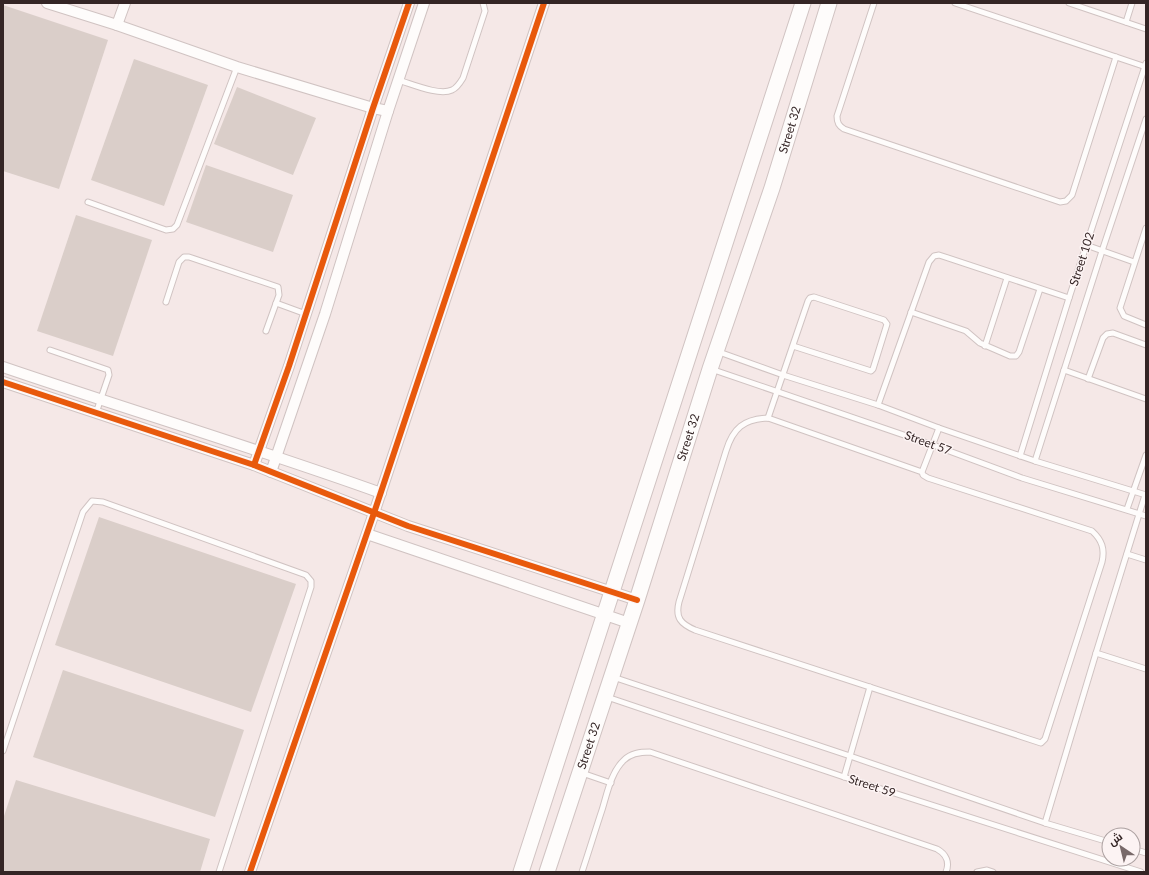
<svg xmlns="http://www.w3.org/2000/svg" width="1149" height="875" font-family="Lato,Cairo,sans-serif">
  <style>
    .building { fill: #dacec9 }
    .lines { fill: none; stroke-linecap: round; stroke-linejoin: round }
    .service-casing { stroke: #d0c3c2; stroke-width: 7 }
    .minor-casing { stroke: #d0c3c2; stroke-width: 12 }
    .secondary-casing { stroke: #d0c3c2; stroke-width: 17 }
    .service { stroke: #fefcfb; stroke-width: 5 }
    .minor { stroke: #fefcfb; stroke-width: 10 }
    .secondary { stroke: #fefcfb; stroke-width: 15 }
    .cycleway-casing { stroke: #fcf3f3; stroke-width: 8 }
    .cycleway { stroke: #e8590c; stroke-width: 6 }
    .labels { text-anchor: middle; stroke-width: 3; stroke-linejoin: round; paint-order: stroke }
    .street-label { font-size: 12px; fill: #342525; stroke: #fcf3f3 }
  </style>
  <rect width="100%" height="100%" fill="#f5e8e7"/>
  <g class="building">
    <polygon points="3,5 108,40 59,189 3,171"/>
    <polygon points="134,59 208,85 164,206 91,180"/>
    <polygon points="237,87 316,118 293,175 214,144"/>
    <polygon points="206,165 293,195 273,252 186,222"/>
    <polygon points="76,215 152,240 113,356 37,331"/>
    <polygon points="99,517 296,584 251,712 55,645"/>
    <polygon points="63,670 244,730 215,817 33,757"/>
    <polygon points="16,780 210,839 200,872 3,872 3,819"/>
  </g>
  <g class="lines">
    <defs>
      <g id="service">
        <path d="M874 3 837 116C837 123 839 126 844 129L1060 202 1066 201 1072 195 1116 57"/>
        <polyline points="955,3 1146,67"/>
        <polyline points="1069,3 1146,29"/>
        <polyline points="1126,22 1132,3"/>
        <path d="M398 80C412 84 439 96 452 90 457 88 460 83 463 78L485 11 483 3"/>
        <polyline points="88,202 166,230 173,229 177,225 237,67"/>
        <polyline points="1146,228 1120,308 1124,316 1146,325"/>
        <polyline points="1086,245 1134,262"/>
        <polyline points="166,302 179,262 184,257 189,257 278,287 279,295 266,331"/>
        <polyline points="276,303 306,314"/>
        <polyline points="911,312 966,331 980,343 1010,356 1016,356 1019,352 1040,289"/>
        <polyline points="985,346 1007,278"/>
        <polyline points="50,350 108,370 109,375 96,413"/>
        <polyline points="719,352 783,375 878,405 939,428 1035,461 1146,495"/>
        <polyline points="711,369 933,445 1022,478 1146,516"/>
        <polyline points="1064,370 1146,399"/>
        <polyline points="1088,379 1103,338 1107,334 1113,333 1146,345"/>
        <polyline points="878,405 929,262 934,256 939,255 1069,298"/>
        <polyline points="768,418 808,301 810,298 814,297 884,320 887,324 873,369 871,371 793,346"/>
        <polyline points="1020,456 1069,298 1146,63"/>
        <polyline points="1035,461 1102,251 1146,119"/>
        <path d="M922 472 923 475 928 478 1092 531C1102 540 1105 549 1102 562L1045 739 1041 743 695 630C681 624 675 618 679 602L726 451C733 428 744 419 768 418L922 472 939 428"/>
        <polyline points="1127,509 1146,455"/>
        <polyline points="1127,554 1146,560"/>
        <polyline points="1096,653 1146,669"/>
        <polyline points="613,677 850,756 1045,823 1109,842"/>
        <polyline points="607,697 844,777 1141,872"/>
        <polyline points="3,751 83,512 92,501 103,502 306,575 311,581 311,587 219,872"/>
        <polyline points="582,773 611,783"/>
        <polyline points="844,777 870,687"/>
        <polyline points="1045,823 1096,653 1145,495"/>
        <polyline points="1133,849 1146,853"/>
        <path d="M582 872C589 851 595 831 602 810 607 794 611 772 624 760 631 753 640 752 650 752L937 849C946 854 950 862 946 872"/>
        <polyline points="977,872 987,870 993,872"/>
      </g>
      <g id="minor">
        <polyline points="47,3 117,25 237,67 373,108 388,111"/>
        <polyline points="117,25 125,3"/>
        <path d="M3 367C129 410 256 448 381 493"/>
        <polyline points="3,382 254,465 408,526 637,600"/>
        <polyline points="254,465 289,366 373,108 409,3"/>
        <polyline points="271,472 325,314 388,111 424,3"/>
        <polyline points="367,534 629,623"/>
        <polyline points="250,872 374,513 544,3"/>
      </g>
      <g id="secondary">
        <polyline points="521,872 803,3"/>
        <path id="s1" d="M547 872 637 600 710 369 772 188 829 3"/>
      </g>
    </defs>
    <use href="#service" class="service-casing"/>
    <use href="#minor" class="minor-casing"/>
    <use href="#secondary" class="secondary-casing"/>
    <use href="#service" class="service"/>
    <use href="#minor" class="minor"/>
    <use href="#secondary" class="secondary"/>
    <defs>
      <g id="cycleway">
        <polyline points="3,382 254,465 408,526 637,600"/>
        <polyline points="254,465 289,366 373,108 409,3"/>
        <polyline points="250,872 374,513 544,3"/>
      </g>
    </defs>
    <use href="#cycleway" class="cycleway-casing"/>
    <use href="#cycleway" class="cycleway"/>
  </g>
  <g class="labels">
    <g class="street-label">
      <text dy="4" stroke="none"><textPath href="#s1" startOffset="781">Street 32</textPath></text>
      <text transform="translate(1082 259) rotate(-72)" y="4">Street 102</text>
      <text dy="4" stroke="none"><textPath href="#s1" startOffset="457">Street 32</textPath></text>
      <text transform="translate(928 443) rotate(20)" y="4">Street 57</text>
      <text dy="4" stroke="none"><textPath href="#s1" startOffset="133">Street 32</textPath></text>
      <text transform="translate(872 786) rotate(18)" y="4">Street 59</text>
    </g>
  </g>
  <rect width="1149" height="875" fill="none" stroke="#342525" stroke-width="8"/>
  <g transform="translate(1121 847) rotate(325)"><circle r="19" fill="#fcf3f3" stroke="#aca1a1"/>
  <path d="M0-3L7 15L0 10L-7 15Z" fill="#786969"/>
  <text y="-6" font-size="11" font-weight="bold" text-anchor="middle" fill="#342525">ش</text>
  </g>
</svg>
